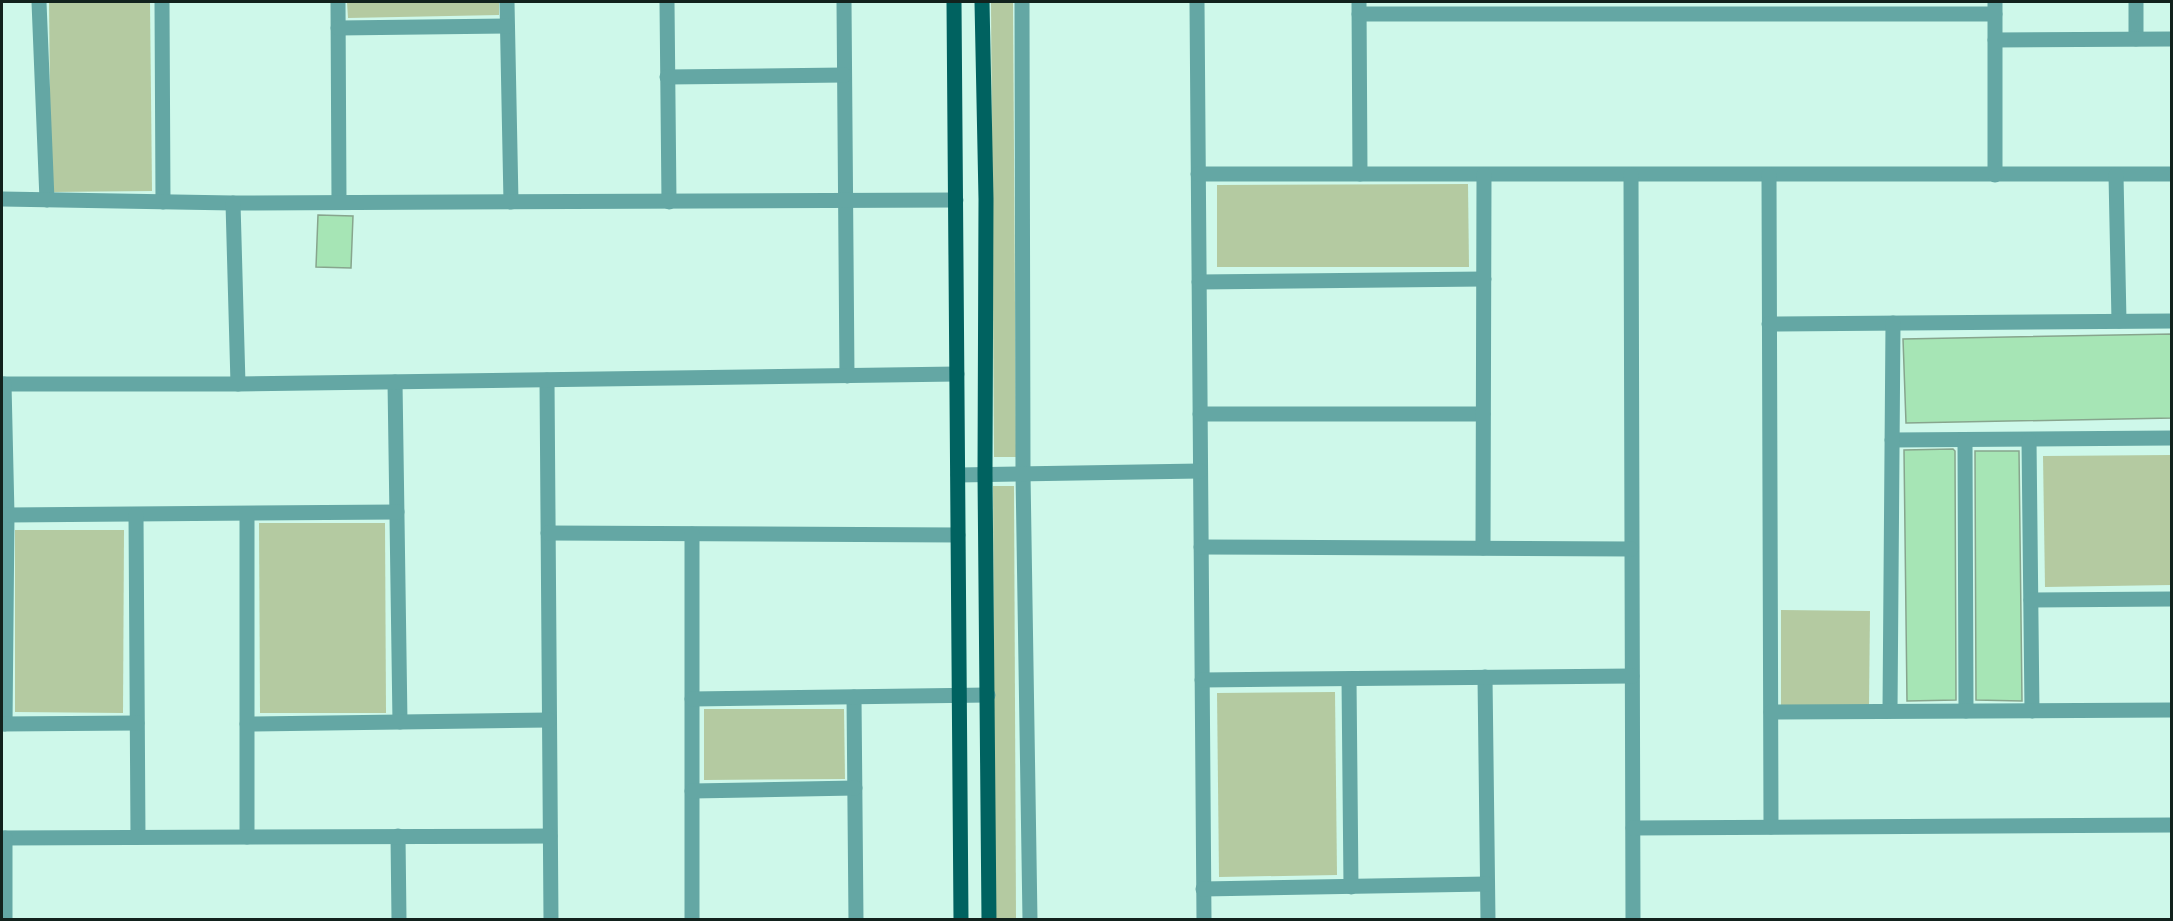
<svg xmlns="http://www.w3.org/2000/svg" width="2173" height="921" font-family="Montserrat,sans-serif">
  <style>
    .green { fill: #b4caa1 }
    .building { fill: #a6e5b5; stroke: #87a58d; stroke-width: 1.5 }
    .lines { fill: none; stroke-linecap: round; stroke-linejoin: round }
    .minor { stroke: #64a7a4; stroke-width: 15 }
    .primary { stroke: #006260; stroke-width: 15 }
  </style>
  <rect width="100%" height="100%" fill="#cef8ea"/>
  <g class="green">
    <polygon points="49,2 150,2 152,191 51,192"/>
    <polygon points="347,2 499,2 499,15 348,18"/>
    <polygon points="991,2 1013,2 1016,457 994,457"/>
    <polygon points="1468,184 1469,267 1217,267 1217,185"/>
    <polygon points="2171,455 2171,585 2045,587 2043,456"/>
    <polygon points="993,486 1014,486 1016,919 995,919"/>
    <polygon points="259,523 385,523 386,713 260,713"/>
    <polygon points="15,530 124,530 123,713 15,712"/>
    <polygon points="1781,610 1870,611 1869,705 1781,705"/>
    <polygon points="1335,692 1337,875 1219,877 1217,693"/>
    <polygon points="704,709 844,709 845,779 704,780"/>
  </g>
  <g class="building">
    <polygon points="318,215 353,216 351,268 316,267"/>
    <polygon points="2172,334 2172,418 1906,423 1903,339"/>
    <polygon points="1953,449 1955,451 1956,700 1907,701 1904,450"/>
    <polygon points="1975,451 2019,451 2022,701 1976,700"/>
  </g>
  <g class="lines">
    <g class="minor">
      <polyline points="39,2 47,200"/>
      <polyline points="162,2 163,202"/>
      <polyline points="338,2 339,202"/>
      <polyline points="507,2 511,202"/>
      <polyline points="667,2 669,202"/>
      <polyline points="844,2 847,376"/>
      <polyline points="1022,2 1023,474 1030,920"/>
      <polyline points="1197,2 1204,920"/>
      <polyline points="1359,2 1360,174"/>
      <polyline points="2136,2 2136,39"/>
      <polyline points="1359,14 1995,14"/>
      <polyline points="338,28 507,26"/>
      <polyline points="1995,40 2172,39"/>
      <polyline points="667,77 844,75"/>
      <polyline points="1198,174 2172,174"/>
      <polyline points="1631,175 1633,920"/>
      <polyline points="1769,175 1771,827"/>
      <polyline points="1995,175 1995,2"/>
      <polyline points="2116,175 2119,321"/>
      <polyline points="2,199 233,203 956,200"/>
      <polyline points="233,203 238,384"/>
      <polyline points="1199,282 1484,279"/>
      <polyline points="1769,324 2172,321"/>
      <polyline points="547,380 551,920"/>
      <polyline points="395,382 400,722"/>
      <polyline points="2,384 238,384 957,374"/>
      <polyline points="4,384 7,515 5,724"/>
      <polyline points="1200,414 1483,414"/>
      <polyline points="1892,440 2172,438"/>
      <polyline points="1965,440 1966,711"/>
      <polyline points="2029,440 2032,711"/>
      <polyline points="958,475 1200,471"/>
      <polyline points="7,515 397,512"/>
      <polyline points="136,515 138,837"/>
      <polyline points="548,533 958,535"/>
      <polyline points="692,534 692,920"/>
      <polyline points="1201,547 1631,549"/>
      <polyline points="1483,548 1484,175"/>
      <polyline points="2031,600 2172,599"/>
      <polyline points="1485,677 1488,920"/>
      <polyline points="1349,679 1351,887"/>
      <polyline points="1202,680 1632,676"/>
      <polyline points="854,697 856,920"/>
      <polyline points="692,699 988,695"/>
      <polyline points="1890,711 1893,323"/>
      <polyline points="1771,712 2172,710"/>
      <polyline points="2,724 137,723"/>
      <polyline points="247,724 549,720"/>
      <polyline points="692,791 855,788"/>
      <polyline points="1633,828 2172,825"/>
      <polyline points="398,836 399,920"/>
      <polyline points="247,837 247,514"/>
      <polyline points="2,838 550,836"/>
      <polyline points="5,838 5,920"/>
      <polyline points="1203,889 1487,884"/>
    </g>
    <g class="primary">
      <polyline points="954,2 961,920"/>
      <polyline points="982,2 986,199 985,474 989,920"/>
    </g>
  </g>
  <rect width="2173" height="921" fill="none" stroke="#12221d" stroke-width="6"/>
</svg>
